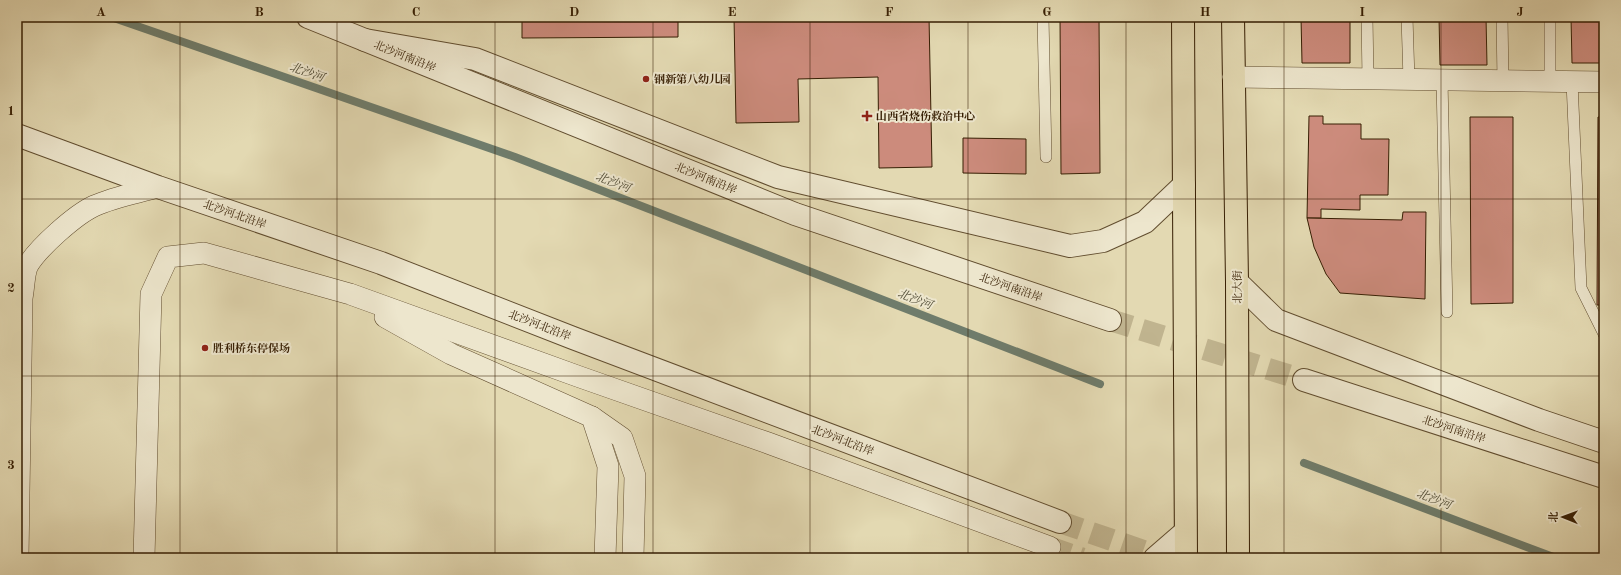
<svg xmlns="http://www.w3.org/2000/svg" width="1621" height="575" font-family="'Old Standard TT','Noto Serif SC',serif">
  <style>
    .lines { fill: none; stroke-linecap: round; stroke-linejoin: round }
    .stream { stroke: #6f7c6b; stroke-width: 8 }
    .building { fill: #cc8b7c; stroke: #361e03 }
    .minor-tunnel { stroke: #c0b48f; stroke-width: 21; stroke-dasharray: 21 10; stroke-linecap: butt }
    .tertiary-tunnel { stroke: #c0b48f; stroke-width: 22; stroke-dasharray: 22 11; stroke-linecap: butt }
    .service-casing { stroke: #614d2f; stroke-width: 12 }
    .minor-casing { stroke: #614d2f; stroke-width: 22 }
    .tertiary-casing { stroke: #614d2f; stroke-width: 24 }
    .primary-casing { stroke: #361e03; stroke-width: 24 }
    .service { stroke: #ede6cd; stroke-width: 11 }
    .minor { stroke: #ede6cd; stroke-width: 21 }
    .tertiary { stroke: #ede6cd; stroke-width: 22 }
    .primary { stroke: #e3d9b2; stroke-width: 22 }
    .grid { fill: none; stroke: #361e03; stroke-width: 1; stroke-opacity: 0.55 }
    .poi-dot { fill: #8f2418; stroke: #ede6cd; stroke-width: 1.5 }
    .labels { text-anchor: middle; stroke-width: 4; stroke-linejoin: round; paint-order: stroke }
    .street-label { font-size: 11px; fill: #361e03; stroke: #ede6cd }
    .poi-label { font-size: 11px; font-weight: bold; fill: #361e03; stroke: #ede6cd; text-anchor: start }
    .water-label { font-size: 12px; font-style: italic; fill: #524d37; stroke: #ede6cd }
    .neatline { fill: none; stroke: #361e03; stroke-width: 1.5 }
    .grid-label { font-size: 13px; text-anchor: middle; font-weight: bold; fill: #361e03 }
  </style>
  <rect width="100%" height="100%" fill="#e3d9b2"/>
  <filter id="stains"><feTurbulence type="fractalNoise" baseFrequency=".005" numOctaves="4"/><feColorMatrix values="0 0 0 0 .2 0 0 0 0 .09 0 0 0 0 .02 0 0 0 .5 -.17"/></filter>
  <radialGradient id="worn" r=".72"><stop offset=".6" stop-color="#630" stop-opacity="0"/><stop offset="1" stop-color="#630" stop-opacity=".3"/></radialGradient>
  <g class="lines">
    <g class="stream">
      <polyline points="111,17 515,157 1100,384"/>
      <polyline points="1304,463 1556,558"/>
    </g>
  </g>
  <g class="building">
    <polygon points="522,17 678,17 678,37 522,38"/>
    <polygon points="734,17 929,17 932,167 879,168 878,77 798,79 799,122 736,123"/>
    <polygon points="1060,17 1099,17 1100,173 1061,174"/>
    <polygon points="1301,17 1350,17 1350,63 1302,63"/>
    <polygon points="1439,17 1486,17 1487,65 1440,65"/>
    <polygon points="1571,17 1604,17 1604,63 1572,63"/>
    <polygon points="1309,116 1323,116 1323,124 1361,124 1361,139 1389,139 1388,195 1360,195 1360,210 1321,209 1321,218 1307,218"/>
    <polygon points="1470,117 1513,117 1513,303 1471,304"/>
    <polygon points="1598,117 1604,117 1604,305 1597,305"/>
    <polygon points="963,138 1026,139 1026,174 963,173"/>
    <polygon points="1403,212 1426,212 1425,299 1340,293 1326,274 1314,247 1307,218 1402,220"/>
  </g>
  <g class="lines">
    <polyline class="minor-tunnel" points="1050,547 1082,558"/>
    <g class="tertiary-tunnel">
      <polyline points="1110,320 1304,380"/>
      <polyline points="1060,522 1164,558"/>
    </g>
    <defs>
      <g id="service">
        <polyline points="1043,17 1046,157"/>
        <polyline points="1367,17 1368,79"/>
        <polyline points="1407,17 1409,80"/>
        <polyline points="1502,17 1503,81"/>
        <polyline points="1550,17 1550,82"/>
        <polyline points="1442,80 1447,312"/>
        <polyline points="1572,82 1581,288 1604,334"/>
      </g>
      <g id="minor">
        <polyline points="1233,77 1604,82"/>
        <polyline points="385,317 451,354 592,417 608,466 605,558"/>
        <polyline points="592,417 622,438 635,476 633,558"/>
        <path d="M18 558 22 298C24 289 24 272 28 265 39 247 75 215 94 206 114 197 137 193 158 187"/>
        <polyline points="144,558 151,294 168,257 204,253 350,294 580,377 768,443 1050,547"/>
      </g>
      <g id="tertiary">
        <polyline points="308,17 795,214 1110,320"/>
        <polyline points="365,40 475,59 778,177 1070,246 1103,241 1145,222 1184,185"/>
        <polyline points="17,135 158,187 381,263 573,338 1060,522"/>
        <polyline points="1237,282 1276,320 1539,420 1604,442"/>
        <polyline points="1304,380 1604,477"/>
        <polyline points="1155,558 1185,532"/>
      </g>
      <g id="primary">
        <polyline points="1183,17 1186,558"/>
        <polyline points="1233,17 1237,282 1238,558"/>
      </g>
    </defs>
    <use href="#service" class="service-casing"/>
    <use href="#minor" class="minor-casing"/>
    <use href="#tertiary" class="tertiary-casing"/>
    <use href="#primary" class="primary-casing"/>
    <use href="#service" class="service"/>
    <use href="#minor" class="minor"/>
    <use href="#tertiary" class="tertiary"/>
    <use href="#primary" class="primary"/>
  </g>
  <path class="grid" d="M180 17V558M337 17V558M495 17V558M653 17V558M810 17V558M968 17V558M1126 17V558M1284 17V558M1441 17V558M17 199H1604M17 376H1604"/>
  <g class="poi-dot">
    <circle cx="646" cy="79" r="4"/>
    <path d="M865 110h4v4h4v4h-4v4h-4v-4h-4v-4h4z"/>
    <circle cx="205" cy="348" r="4"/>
  </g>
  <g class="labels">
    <g class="street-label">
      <text transform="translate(405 56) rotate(22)" y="4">北沙河南沿岸</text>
      <text transform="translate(706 178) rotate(22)" y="4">北沙河南沿岸</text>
      <text transform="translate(235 214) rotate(19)" y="4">北沙河北沿岸</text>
      <text transform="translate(1011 287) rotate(19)" y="4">北沙河南沿岸</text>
      <text transform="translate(1237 287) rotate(-90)" y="4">北大街</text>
      <text transform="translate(540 325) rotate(21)" y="4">北沙河北沿岸</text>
      <text transform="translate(1454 429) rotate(18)" y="4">北沙河南沿岸</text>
      <text transform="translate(843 440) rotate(21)" y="4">北沙河北沿岸</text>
    </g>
    <g class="poi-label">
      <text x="654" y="83">钢新第八幼儿园</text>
      <text x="876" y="120">山西省烧伤救治中心</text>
      <text x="213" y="352">胜利桥东停保场</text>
    </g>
    <g class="water-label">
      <text transform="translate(307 72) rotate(19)" y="4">北沙河</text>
      <text transform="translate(613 182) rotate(21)" y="4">北沙河</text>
      <text transform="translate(915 299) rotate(21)" y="4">北沙河</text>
      <text transform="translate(1434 499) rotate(21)" y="4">北沙河</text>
    </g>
  </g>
  <rect width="1621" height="575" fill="none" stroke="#e3d9b2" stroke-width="44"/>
  <g transform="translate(1563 517) rotate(271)" stroke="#ede6cd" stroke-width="3" paint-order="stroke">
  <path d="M0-3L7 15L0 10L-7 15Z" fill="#361e03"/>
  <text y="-6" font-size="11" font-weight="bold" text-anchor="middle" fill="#361e03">北</text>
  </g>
  <rect x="22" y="22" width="1577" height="531" class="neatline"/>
  <g class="grid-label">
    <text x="101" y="16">A</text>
    <text x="259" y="16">B</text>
    <text x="416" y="16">C</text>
    <text x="574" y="16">D</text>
    <text x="732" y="16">E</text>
    <text x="889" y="16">F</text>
    <text x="1047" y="16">G</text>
    <text x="1205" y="16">H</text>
    <text x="1362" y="16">I</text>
    <text x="1520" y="16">J</text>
    <text x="11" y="115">1</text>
    <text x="11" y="292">2</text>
    <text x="11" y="469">3</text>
  </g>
  <rect width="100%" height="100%" filter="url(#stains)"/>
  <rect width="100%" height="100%" fill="url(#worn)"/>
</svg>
